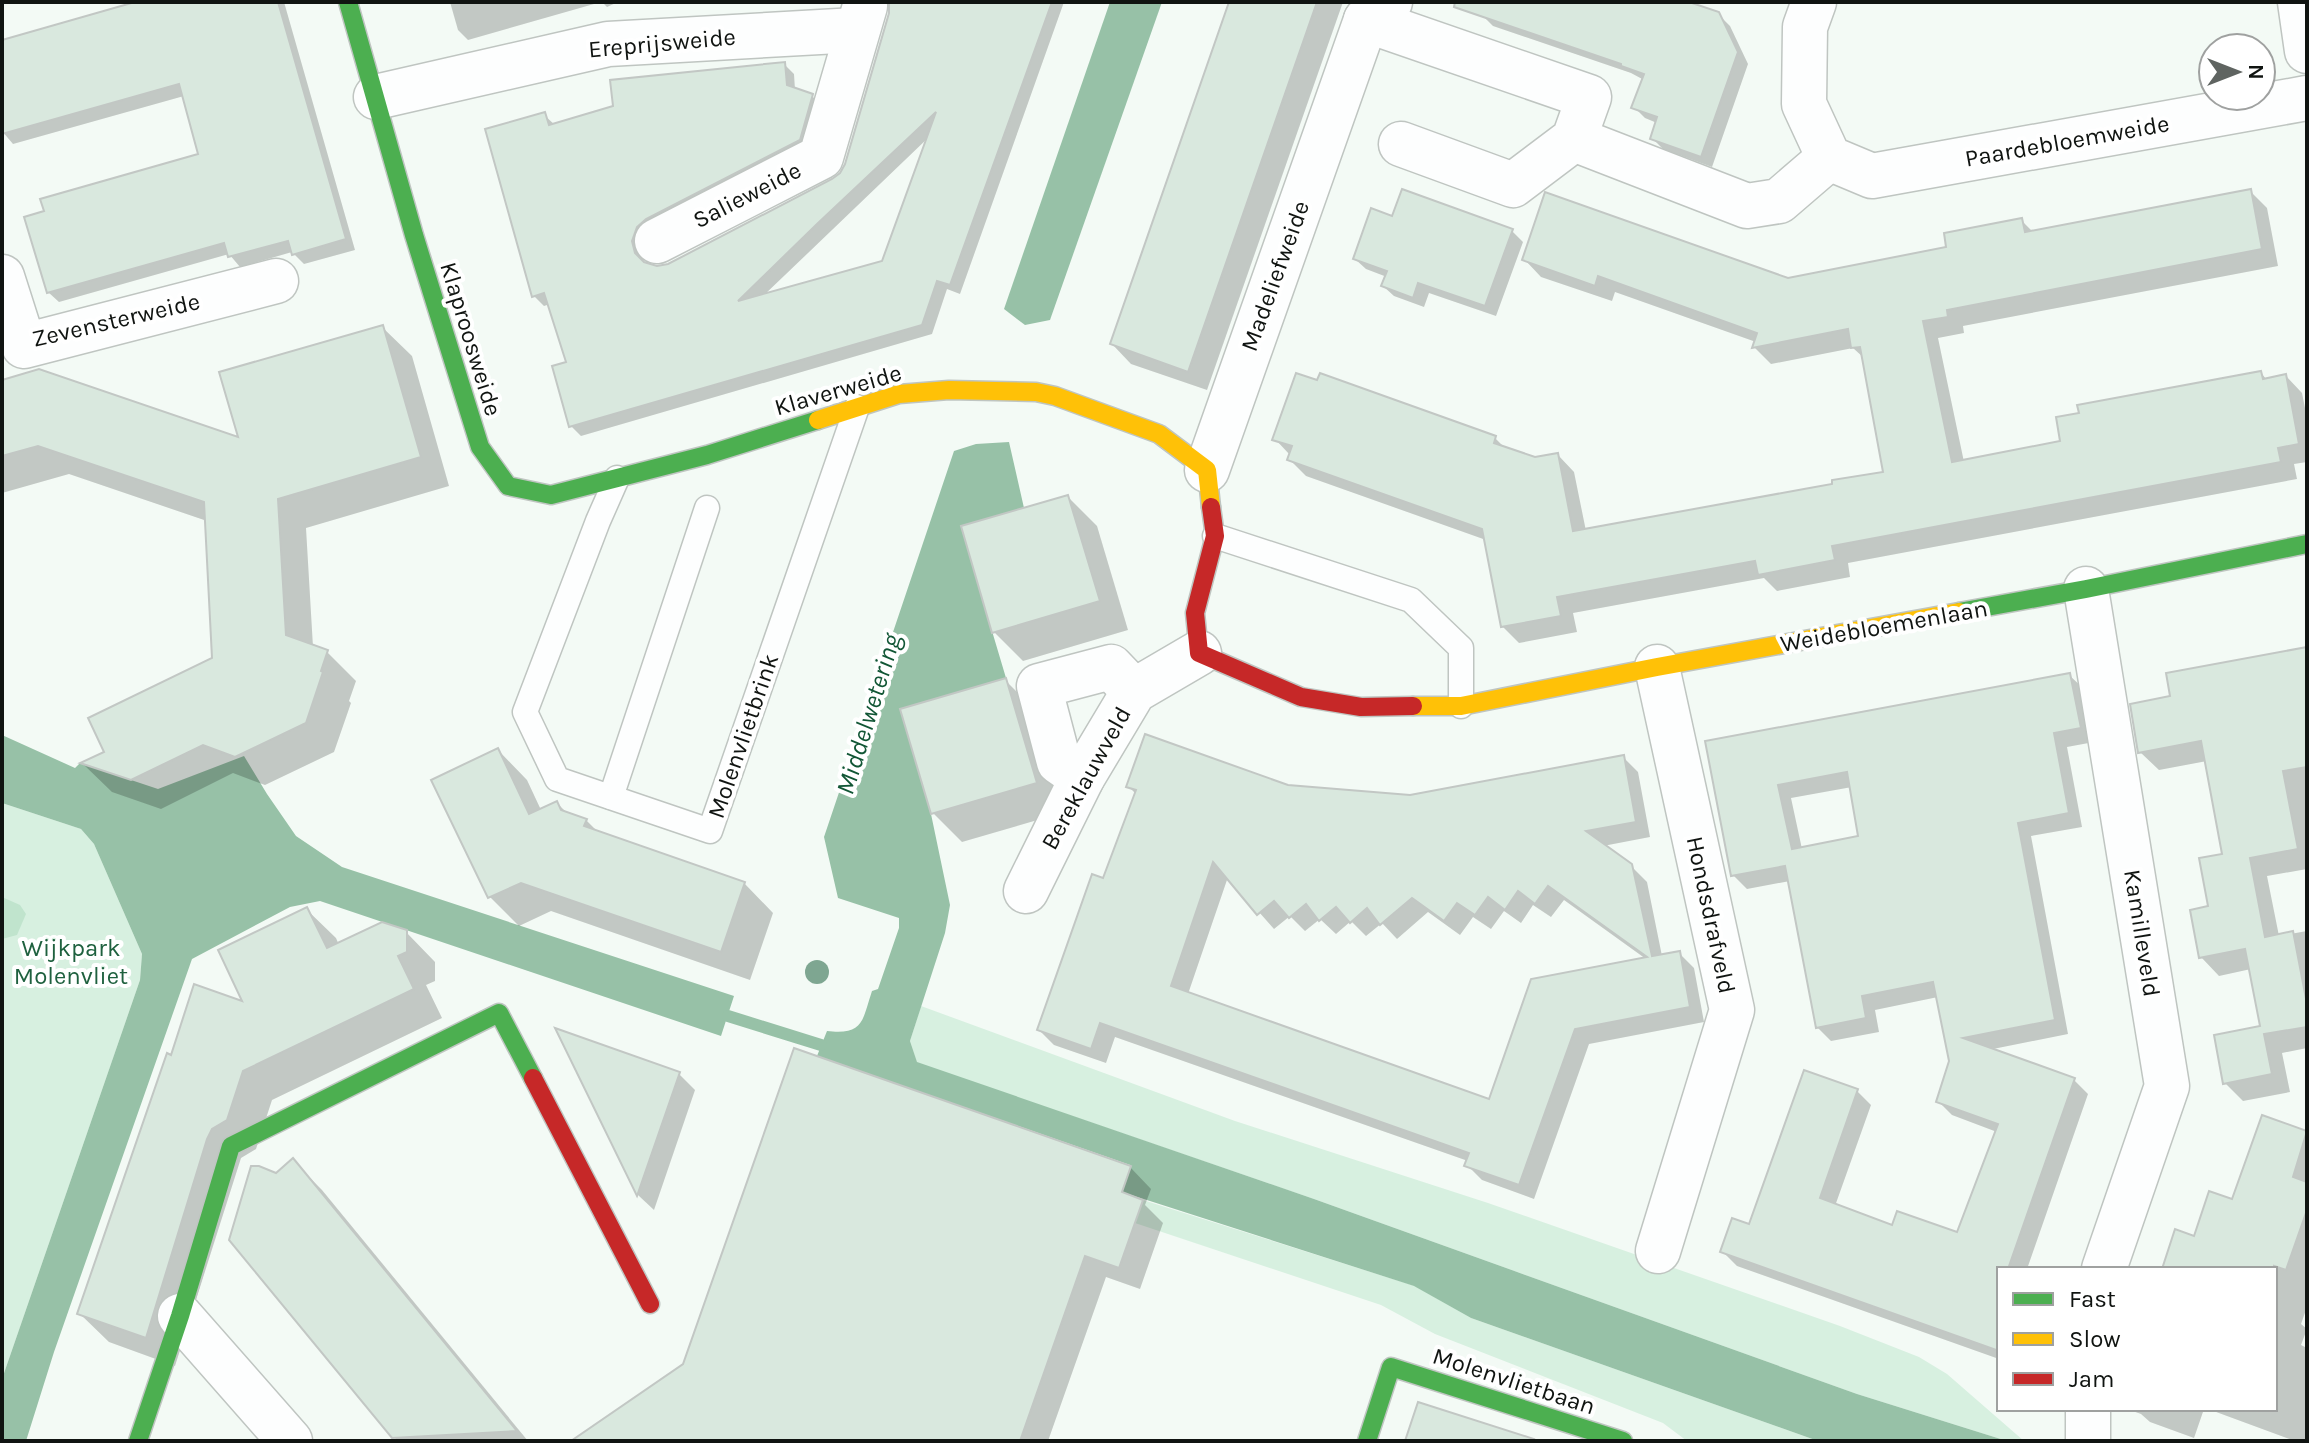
<svg xmlns="http://www.w3.org/2000/svg" width="2309" height="1443" font-family="Karla,sans-serif">
  <style>
    .green { fill: #d7f0e0 }
    .forest { fill: #c0e4cd }
    .water { fill: #97c1a7 }
    .shadow { fill: #0003; fill-rule: evenodd }
    .lines { fill: none; stroke-linecap: round; stroke-linejoin: round }
    .stream { stroke: #97c1a7; stroke-width: 12 }
    .building { fill: #d9e8de; stroke: #c2c7c4; stroke-width: 2; fill-rule: evenodd }
    .lane-casing { stroke: #bfc5c1; stroke-width: 27 }
    .street-casing { stroke: #bfc5c1; stroke-width: 47 }
    .fast-casing { stroke: #bfc5c1; stroke-width: 21 }
    .slow-casing { stroke: #bfc5c1; stroke-width: 21 }
    .jam-casing { stroke: #bfc5c1; stroke-width: 21 }
    .lane { stroke: #fdfefe; stroke-width: 24 }
    .street { stroke: #fdfefe; stroke-width: 44 }
    .fast { stroke: #4caf50; stroke-width: 18 }
    .slow { stroke: #ffc107; stroke-width: 18 }
    .jam { stroke: #c62828; stroke-width: 18 }
    .tree { fill: #7ea691 }
    .labels { text-anchor: middle; stroke-width: 8; stroke-linejoin: round; paint-order: stroke }
    .street-label { font-size: 24px; fill: #101411; stroke: #fff }
    .park-label { font-size: 24px; fill: #1f613f; stroke: #fff }
    .water-label { font-size: 26px; font-style: italic; fill: #115635; stroke: #fff }
  </style>
  <rect width="100%" height="100%" fill="#f3faf5"/>
  <g class="green">
    <polygon points="2,803 81,829 94,844 142,954 140,980 2,1379"/>
    <polygon points="921,1006 1235,1121 1488,1203 1840,1326 1919,1357 1947,1374 2024,1441 2007,1441 1857,1394 1314,1199 917,1063 910,1041"/>
    <polygon points="1143,1200 1415,1286 1471,1318 1818,1441 1687,1441 1663,1423 1435,1334 1381,1305 1135,1223"/>
  </g>
  <polygon class="forest" points="2,897 20,905 26,914 17,935 2,939"/>
  <g class="water">
    <polygon points="1110,2 1162,2 1050,320 1025,325 1004,309"/>
    <path d="M1009 442 1024 508 961 527 1006 678 900 709 931 814 950 905 945 933 910 1041 917 1062 1314 1199 1857 1394 2007 1441H1818L1471 1318 1414 1286 1122 1192 1130 1165 817 1056 827 1031C864 1035 862 1021 872 991L878 989 899 928V918L838 898 824 837 954 451 976 444Z"/>
    <polygon points="2,735 75,768 80,763 158,789 244,756 267,794 296,836 342,867 734,996 721,1036 320,901 290,907 192,959 54,1352 26,1441 2,1441 2,1379 140,980 142,954 94,844 81,829 2,803"/>
  </g>
  <g class="shadow">
    <polygon points="142,2 284,2 355,250 304,264 292,252 240,267 229,254 59,302 48,292 201,156 184,96 13,144 2,131 2,42"/>
    <polygon points="450,2 601,2 468,40 458,30"/>
    <polygon points="602,2 618,2 607,7"/>
    <path d="M890 2H1064L960 294 947 289 932 334 581 436 571 426 568 364 550 304 544 306 534 296 544 115 555 125 784 64 794 74 795 90 812 96 822 106 809 149 641 250 644 264 656 268 669 265 842 174 891 13ZM929 137 884 263 759 300Z"/>
    <polygon points="1231,2 1343,2 1207,390 1131,364 1112,344"/>
    <polygon points="1486,2 1683,2 1718,14 1730,26 1748,64 1712,167 1663,149 1652,138 1657,123 1645,118 1634,107 1644,80 1631,73 1493,26 1482,15"/>
    <polygon points="2250,191 2267,208 2278,266 1963,326 1964,333 1938,338 1964,462 2063,443 2261,373 2267,380 2286,376 2302,393 2307,418 2307,462 2294,464 2297,479 1848,563 1850,577 1777,591 1764,578 1573,613 1577,632 1519,643 1502,626 1486,540 1306,476 1289,459 1290,455 1275,439 1495,438 1507,450 1535,459 1558,455 1574,472 1586,531 1805,491 1885,473 1864,358 1853,348 1771,364 1754,347 1756,342 1615,292 1612,301 1541,277 1525,260 1788,280 1949,249 2021,220 2034,233"/>
    <polygon points="1512,231 1523,242 1496,316 1429,293 1424,307 1394,296 1383,286 1387,277 1366,269 1355,259"/>
    <polygon points="382,327 412,356 449,486 306,528 313,647 327,652 356,681 349,701 351,703 334,752 265,785 233,773 161,809 112,792 83,764 107,752 214,659 207,521 69,474 2,493 2,382 241,440"/>
    <polygon points="1068,497 1097,526 1128,630 1023,661 994,632"/>
    <polygon points="2307,649 2307,869 2267,876 2279,936 2307,931 2307,1048 2282,1053 2290,1092 2243,1101 2225,1083 2262,1027 2251,969 2219,976 2201,957 2210,908 2225,855 2207,761 2159,770 2140,752 2173,697"/>
    <path d="M2069 675 2084 689 2094 742 2067 747 2082 827 2031 836 2068 1034 1988 1050 2074 1080 2088 1094 2027 1269H1999V1359L1737 1266 1723 1252 1751 1227 1857 1091 1871 1105 1835 1206 1894 1228 1958 1235 1997 1132 1952 1115 1938 1101 1951 1062 1938 997 1875 1010 1879 1032 1831 1041 1817 1027 1790 881 1747 889 1733 875 1708 743ZM1852 787 1861 837 1802 849 1791 798Z"/>
    <polygon points="1005,680 1034,709 1065,812 962,842 933,813"/>
    <polygon points="498,750 527,780 541,810 557,803 568,814 586,820 599,833 744,883 773,913 750,980 551,911 519,926 490,897"/>
    <path d="M1623 757 1638 772 1650 837 1603 846 1631 866 1647 882 1662 956 1679 953 1694 968 1704 1022 1589 1044 1534 1199 1482 1180 1467 1165 1468 1161 1115 1037 1106 1063 1054 1045 1039 1030 1104 880 1136 794 1128 786 1288 787 1410 797ZM1228 877 1274 929 1290 916 1305 931 1320 919 1336 934 1351 921 1366 936 1382 923 1397 939 1428 912 1460 935 1473 917 1491 929 1504 911 1521 923 1533 905 1551 917 1564 900 1646 959 1490 1101 1188 994Z"/>
    <polygon points="306,909 336,938 339,945 406,932 435,962 435,981 426,985 442,1018 272,1100 256,1149 241,1158 175,1366 109,1342 79,1313 172,1057 246,1004"/>
    <polygon points="559,1031 679,1074 695,1090 654,1210 638,1195"/>
    <polygon points="2263,1118 2307,1134 2307,1307 2301,1324 2307,1329 2301,1345 2307,1348 2307,1441 2295,1441 2208,1409 2275,1409 2275,1269 2164,1269 2233,1201"/>
    <polygon points="293,1161 322,1190 528,1441 398,1441 394,1437 276,1175"/>
    <polygon points="1130,1167 1151,1189 1145,1205 1163,1223 1140,1289 1106,1277 1048,1441 575,1441"/>
    <polygon points="2127,1409 2204,1409 2194,1438 2150,1422 2141,1414"/>
  </g>
  <g class="lines">
    <polyline class="stream" points="728,1016 821,1045"/>
  </g>
  <g class="building">
    <polygon points="135,2 278,2 346,239 292,255 288,241 228,257 224,243 47,293 24,217 44,211 40,199 198,154 179,84 2,134 2,40"/>
    <path d="M889 2H1052L950 285 937 281 922 325 569 427 552 366 566 362 544 293 532 297 485 129 545 112 549 125 613 106 610 80 785 62 787 85 813 94 800 140 646 219 637 227 632 241 635 253 644 262 657 266 668 264 832 179 840 173 845 164 889 13ZM936 112 882 261 738 301 817 224Z"/>
    <polygon points="1229,2 1317,2 1188,372 1110,344"/>
    <polygon points="1455,2 1689,2 1719,12 1738,52 1701,157 1650,139 1657,117 1631,108 1644,74 1621,66 1621,64 1454,7"/>
    <polygon points="1402,189 1513,229 1485,306 1418,283 1413,298 1381,286 1387,271 1353,259 1371,208 1392,216"/>
    <polygon points="2251,189 2262,249 1947,310 1948,317 1923,321 1952,462 2060,441 2056,417 2079,413 2077,405 2261,371 2263,379 2286,374 2299,444 2278,448 2281,462 1832,546 1835,560 1758,575 1755,561 1557,597 1561,616 1501,627 1482,529 1287,460 1292,446 1272,440 1296,373 1317,380 1320,373 1496,436 1494,443 1535,457 1558,453 1573,531 1804,489 1832,484 1832,480 1883,472 1860,347 1851,348 1848,329 1752,348 1757,333 1598,276 1595,286 1522,260 1545,192 1788,278 1946,247 1944,233 2022,218 2025,232"/>
    <polygon points="383,325 421,457 278,499 286,635 328,650 321,671 323,672 306,723 235,757 203,745 131,780 80,763 104,752 88,718 212,658 204,502 38,446 2,456 2,380 39,369 238,437 219,372"/>
    <polygon points="1068,495 1100,601 992,633 961,526"/>
    <polygon points="2307,647 2307,767 2283,771 2298,849 2250,858 2265,937 2293,931 2307,1004 2307,1027 2264,1034 2272,1074 2223,1084 2214,1035 2260,1026 2245,949 2199,958 2190,910 2208,906 2199,858 2222,854 2201,741 2138,753 2130,704 2170,696 2166,673"/>
    <path d="M2070 673 2081 728 2054 733 2069 813 2018 823 2055 1020 1963 1038 2075 1078 2008 1269H1999V1351L1720 1252 1732 1218 1749 1224 1804 1070 1858 1089 1820 1198 1892 1225 1897 1211 1957 1232 1998 1124 1936 1102 1949 1061 1933 982 1862 996 1866 1018 1816 1028 1785 866 1731 876 1705 741ZM1847 772 1858 836 1792 849 1778 785Z"/>
    <polygon points="1006,678 1037,783 931,814 900,709"/>
    <path d="M1145 734 1288 785 1410 795 1624 755 1636 822 1586 831 1632 864 1652 956 1680 951 1690 1007 1575 1029 1519 1185 1464 1166 1469 1153 1100 1023 1091 1049 1037 1030 1092 874 1103 878 1136 790 1126 787ZM1213 862 1257 915 1274 901 1289 918 1306 904 1319 921 1336 907 1350 923 1367 908 1380 925 1412 898 1444 921 1457 903 1475 915 1488 897 1505 910 1518 891 1535 904 1548 886 1647 957 1531 979 1489 1099 1171 986Z"/>
    <polygon points="498,748 529,814 557,801 561,810 587,819 584,826 745,882 721,952 521,883 488,898 431,780"/>
    <polygon points="307,907 327,948 382,922 407,930 407,952 398,956 414,989 243,1071 227,1120 212,1129 207,1139 146,1338 77,1314 167,1053 171,1055 194,984 242,1001 218,950"/>
    <polygon points="555,1028 680,1072 637,1196"/>
    <polygon points="794,1048 1131,1166 1122,1192 1143,1200 1119,1268 1085,1256 1020,1441 571,1441 683,1364"/>
    <polygon points="2262,1115 2307,1131 2293,1177 2307,1182 2307,1210 2286,1270 2274,1266 2274,1269 2162,1269 2175,1229 2194,1236 2209,1191 2232,1199"/>
    <polygon points="293,1158 517,1431 392,1438 229,1240 251,1166 259,1166 276,1173"/>
    <polygon points="1418,1402 1534,1439 1533,1441 1405,1441"/>
  </g>
  <g class="lines">
    <defs>
      <g id="lane">
        <polyline points="617,478 598,521 525,712 557,779 710,831 857,407"/>
        <polyline points="1215,536 1411,600 1461,648 1461,706"/>
        <polyline points="611,797 707,508"/>
      </g>
      <g id="street">
        <polyline points="1814,2 1805,27 1804,104 1829,158 1872,176 2307,98"/>
        <polyline points="2300,2 2307,51"/>
        <polyline points="1366,20 1589,97 1574,139 1513,185 1401,144"/>
        <polyline points="376,97 608,44 856,30"/>
        <polyline points="1574,139 1747,206 1779,201 1829,158"/>
        <polyline points="657,241 821,157 865,6"/>
        <polyline points="2,277 24,346 276,281"/>
        <polyline points="1207,470 1366,20 1390,2"/>
        <polyline points="2086,589 2167,1086 2104,1269"/>
        <polyline points="1657,667 1732,1010 1658,1251"/>
        <polyline points="1082,778 1059,762 1039,686 1111,667 1134,691"/>
        <polyline points="1026,891 1082,778 1134,691 1199,653"/>
        <polyline points="180,1316 290,1441"/>
        <polyline points="2088,1409 2088,1441"/>
      </g>
      <g id="fast">
        <polyline points="348,2 414,235 480,447 508,486 551,495 707,455 818,420"/>
        <polyline points="1959,612 2086,589 2307,544"/>
        <polyline points="138,1441 180,1316 231,1146 499,1013 533,1078"/>
        <polyline points="1367,1441 1391,1367 1623,1441"/>
      </g>
      <g id="slow">
        <polyline points="818,420 899,394 949,390 1036,392 1055,396 1159,434 1207,470 1211,507"/>
        <polyline points="1413,706 1461,706 1657,667 1959,612"/>
      </g>
      <g id="jam">
        <polyline points="1211,507 1215,536 1195,613 1199,653 1301,697 1361,707 1413,706"/>
        <polyline points="533,1078 650,1304"/>
      </g>
    </defs>
    <use href="#lane" class="lane-casing"/>
    <use href="#street" class="street-casing"/>
    <use href="#fast" class="fast-casing"/>
    <use href="#slow" class="slow-casing"/>
    <use href="#jam" class="jam-casing"/>
    <use href="#lane" class="lane"/>
    <use href="#street" class="street"/>
    <use href="#fast" class="fast"/>
    <use href="#slow" class="slow"/>
    <use href="#jam" class="jam"/>
  </g>
  <circle class="tree" cx="817" cy="972" r="12"/>
  <g class="labels">
    <g class="street-label">
      <text transform="translate(662 43) rotate(-5)" y="8">Ereprijsweide</text>
      <text transform="translate(2067 141) rotate(-10)" y="8">Paardebloemweide</text>
      <text transform="translate(747 195) rotate(-27)" y="8">Salieweide</text>
      <text transform="translate(1275 276) rotate(-70)" y="8">Madeliefweide</text>
      <text transform="translate(116 320) rotate(-13)" y="8">Zevensterweide</text>
      <text transform="translate(471 339) rotate(73)" y="8">Klaproosweide</text>
      <text transform="translate(838 390) rotate(-16)" y="8">Klaverweide</text>
      <text transform="translate(1884 626) rotate(-10)" y="8">Weidebloemenlaan</text>
      <text transform="translate(743 736) rotate(-71)" y="8">Molenvlietbrink</text>
      <text transform="translate(1086 778) rotate(-61)" y="8">Bereklauwveld</text>
      <text transform="translate(1711 915) rotate(78)" y="8">Hondsdrafveld</text>
      <text transform="translate(2142 933) rotate(81)" y="8">Kamilleveld</text>
      <text transform="translate(1514 1381) rotate(18)" y="8">Molenvlietbaan</text>
    </g>
    <g class="park-label">
      <text x="71" y="956">Wijkpark<tspan x="71" dy="28">Molenvliet</tspan></text>
    </g>
    <g class="water-label">
      <text transform="translate(868 714) rotate(-73)" y="9">Middelwetering</text>
    </g>
  </g>
  <rect width="2309" height="1443" fill="none" stroke="#101411" stroke-width="8"/>
  <rect x="1997" y="1267" width="280" height="144" fill="#ffffff" stroke="#9fa1a0" stroke-width="2"/>
  <rect x="2013" y="1293" width="40" height="12" fill="#4caf50" stroke="#9fa1a0" stroke-width="2"/>
  <text x="2069" y="1307" font-size="24" fill="#101411">Fast</text>
  <rect x="2013" y="1333" width="40" height="12" fill="#ffc107" stroke="#9fa1a0" stroke-width="2"/>
  <text x="2069" y="1347" font-size="24" fill="#101411">Slow</text>
  <rect x="2013" y="1373" width="40" height="12" fill="#c62828" stroke="#9fa1a0" stroke-width="2"/>
  <text x="2069" y="1387" font-size="24" fill="#101411">Jam</text>
  <g transform="translate(2237 72) rotate(90)"><circle r="38" fill="#ffffff" stroke="#9fa1a0" stroke-width="2"/>
  <path d="M0-6L14 30L0 20L-14 30Z" fill="#5f6461"/>
  <text y="-12" font-size="22" font-weight="bold" text-anchor="middle" fill="#101411">N</text>
  </g>
</svg>
